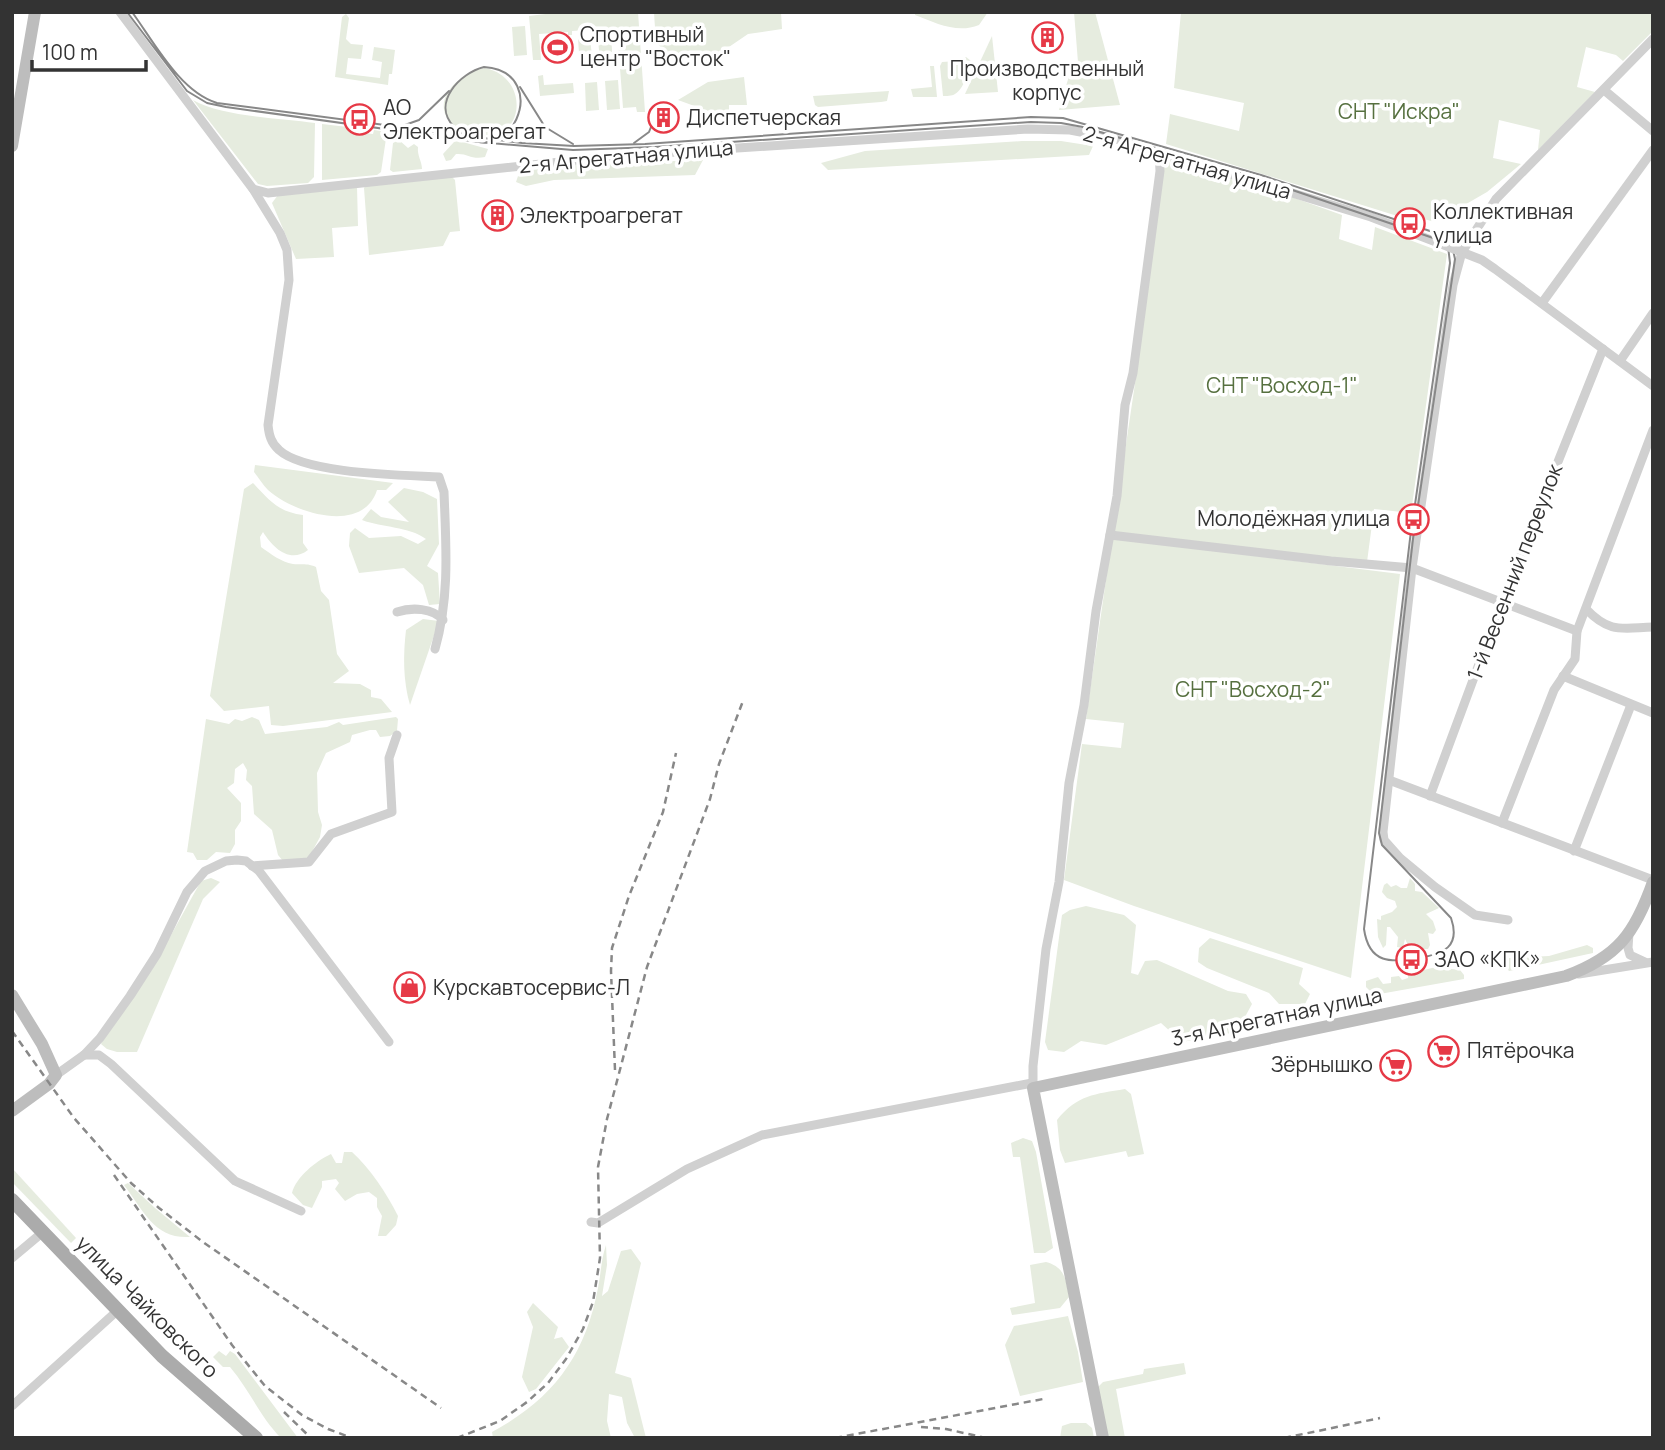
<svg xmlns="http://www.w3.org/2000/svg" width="1665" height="1450" font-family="Manrope,sans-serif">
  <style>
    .green { fill: #e6ecdf }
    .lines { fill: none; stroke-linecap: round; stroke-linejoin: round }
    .street { stroke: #d0d0d0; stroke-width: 9 }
    .secondary { stroke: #bdbdbd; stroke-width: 12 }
    .primary { stroke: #ababab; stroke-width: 14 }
    .tram { stroke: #888; stroke-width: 2 }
    .rail { stroke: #888; stroke-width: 2.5; stroke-dasharray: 7 5; stroke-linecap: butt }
    .street-bridge { stroke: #d0d0d0; stroke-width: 9 }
    .labels { text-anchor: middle; stroke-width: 7; stroke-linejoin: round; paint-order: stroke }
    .poi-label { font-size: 21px; fill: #333; stroke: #fff; text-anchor: start }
    .park-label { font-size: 21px; fill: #56703f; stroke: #fff }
    .street-label { font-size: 21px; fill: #333; stroke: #fff }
  </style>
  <rect width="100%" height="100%" fill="#fff"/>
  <g class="green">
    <polygon points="562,12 638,12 645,112 637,112 636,107 623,108 617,28 572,31 572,35 568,35 568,32 539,34 541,60 533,60 529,16"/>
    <path d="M654 12H781L782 29 748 34 704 64 695 52C657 59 656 48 654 12Z"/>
    <path d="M915 12H988L979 25C957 34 936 23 915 15Z"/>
    <polygon points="1074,12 1095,12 1120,105 1059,110 1069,76 1079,75"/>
    <polygon points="1181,12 1653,12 1653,31 1623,61 1616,55 1586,47 1577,87 1595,92 1538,150 1540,130 1499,120 1493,158 1521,164 1487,192 1435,222 1409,215 1407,219 1166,144 1170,114 1239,131 1244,103 1174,88"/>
    <polygon points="346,14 349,18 346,39 351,44 363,45 361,59 348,58 346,74 380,78 382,62 372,60 374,47 395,50 392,74 389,74 388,85 335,77 342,17"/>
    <polygon points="525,26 527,55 514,56 512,27"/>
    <polygon points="611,36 613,64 600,65 598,37"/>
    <polygon points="992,36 998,92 965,94"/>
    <polygon points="590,38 593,66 580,67 578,39"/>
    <path d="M966 57 971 61C970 70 963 90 955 94 952 96 946 96 943 96L940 66 942 62 957 61Z"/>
    <polygon points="930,66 934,66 937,97 913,97 911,89 932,87"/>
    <path d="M485 68C525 76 526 128 494 135 489 136 483 134 478 134 465 132 458 132 449 121 431 97 463 71 485 68Z"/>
    <polygon points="543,75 544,85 573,83 574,93 540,96 538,76"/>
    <polygon points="744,77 747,105 729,105 729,112 708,111 678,100 708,82"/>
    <polygon points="618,80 620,109 607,110 605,81"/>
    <polygon points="597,82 599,110 586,111 585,83"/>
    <polygon points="889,91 887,101 881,102 818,107 815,105 813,96"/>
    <path d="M193 100C223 117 280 118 315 123L314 177 308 183 267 186 258 184Z"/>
    <polygon points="322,124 356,128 356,132 373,134 374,130 387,132 381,172 377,175 322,180"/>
    <path d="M399 140 408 148 414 144 418 147C417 156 422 161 422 169L393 172 390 170 393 143Z"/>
    <path d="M459 141 488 149 485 157C471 160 468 153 456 154L451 160 446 161 443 154 454 142Z"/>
    <polygon points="1022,141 1061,141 1093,146 1089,155 828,170 821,163 865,151"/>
    <polygon points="1164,157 1233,176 1342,215 1339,239 1372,250 1375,227 1447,254 1411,513 1374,509 1367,562 1113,532 1137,370"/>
    <polygon points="703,160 695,175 554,180 526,186 516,182 519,173 555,165"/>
    <polygon points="451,176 455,180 460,231 450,232 443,246 369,255 364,188 366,185"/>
    <polygon points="357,186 358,226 332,228 334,257 296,259 272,203 278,195"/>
    <path d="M255 465 393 483 386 490H377C363 535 293 513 268 490 263 485 259 478 254 472Z"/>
    <path d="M253 483C269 500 278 512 303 515V543L308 550C290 564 273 548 263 532L260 537 261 547C271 554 281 562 293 564 302 565 307 563 316 567L321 591 329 600 337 654 349 671 333 683 360 684 371 690V697L381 699 392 712 283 726 271 725 269 706 224 711 210 696 244 489Z"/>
    <path d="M404 488 423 492 437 499 439 544 427 566 438 573 440 604 429 605 423 585 404 568 359 573 349 546 350 533 355 528 369 538 401 536 418 544 426 539C408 526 383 528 362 520L371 509 381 517 409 522 388 502Z"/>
    <polygon points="1112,538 1400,574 1351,978 1134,906 1064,880 1082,744 1121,748 1124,723 1086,719"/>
    <path d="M423 619 439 621 410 705C403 681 403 655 406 630Z"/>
    <polygon points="252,717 259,720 265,734 327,727 339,722 343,725 396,717 398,719 397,731 390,736 380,737 376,730 370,730 352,735 350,742 326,753 317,773 318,812 322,825 320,837 308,859 283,861 278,855 272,830 254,814 252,786 246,780 247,770 243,763 235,769 234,783 227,788 241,803 241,821 235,830 235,844 230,853 216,852 207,860 197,860 193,853 187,852 206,719 229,724 235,719 242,721"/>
    <polygon points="211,878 220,882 203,899 137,1052 117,1052 107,1049 101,1044 106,1034 151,971 201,881"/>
    <polygon points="1410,878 1415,884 1415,891 1422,892 1439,908 1426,914 1433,921 1436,930 1433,934 1428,933 1430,945 1428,949 1410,949 1405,939 1403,948 1397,947 1398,937 1390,927 1387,927 1386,945 1383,948 1378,937 1377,919 1381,920 1381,916 1392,912 1397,907 1395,901 1387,898 1382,892 1384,885 1387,883 1391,887 1396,885 1401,888 1407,888"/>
    <polygon points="1086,906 1124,915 1136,925 1131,973 1138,975 1145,961 1157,960 1228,991 1246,994 1252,1004 1246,1015 1247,1030 1182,1042 1161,1023 1106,1045 1081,1041 1064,1052 1048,1050 1045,1042 1062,915 1070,910"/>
    <polygon points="1210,938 1303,968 1299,984 1310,994 1305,1004 1279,1004 1269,993 1207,968 1198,962 1199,948"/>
    <polygon points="1587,945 1593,948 1593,953 1519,969 1509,971 1502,962 1509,958 1549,956"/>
    <polygon points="1436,967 1460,970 1464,975 1464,979 1374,995 1366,987 1366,981 1378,977 1383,984 1391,983 1391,977 1399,976 1402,980 1408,978 1408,974"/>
    <path d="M1125 1089 1131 1094 1144 1154 1128 1157 1126 1151 1065 1163 1060 1150 1057 1120C1077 1095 1095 1094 1125 1089Z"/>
    <polygon points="1023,1138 1032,1141 1036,1152 1053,1248 1045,1253 1034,1253 1020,1157 1013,1157 1011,1143"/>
    <path d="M344 1152H352C370 1168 387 1194 398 1216L396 1225 386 1236H378L382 1216 377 1207V1198L369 1192 357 1194 345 1201 335 1189 339 1183 336 1179 322 1181V1187L312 1208 303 1205 292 1193C296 1177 316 1161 331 1154L336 1163H342Z"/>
    <polygon points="12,1168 76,1238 71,1243 12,1182"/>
    <path d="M128 1183 155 1208 190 1237C154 1239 144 1211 124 1185Z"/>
    <path d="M606 1245 607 1265 602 1296 608 1291 621 1251 631 1249 641 1263 615 1373 631 1378 646 1438H635L627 1423 622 1397 609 1394 607 1421 611 1438H493L492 1432C553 1399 585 1356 598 1288 601 1274 601 1259 606 1245Z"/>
    <path d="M1046 1262C1065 1267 1066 1280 1069 1297L1060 1308 1012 1315 1010 1308 1035 1303 1030 1265Z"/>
    <polygon points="533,1303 558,1327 554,1339 562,1337 569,1347 536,1389 529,1392 522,1377 533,1327 527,1312"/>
    <polygon points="1068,1316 1078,1352 1083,1382 1020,1396 1005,1345 1014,1326"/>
    <path d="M219 1351 226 1356 230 1351 235 1354 298 1438H281C260 1417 249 1389 230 1367H223L213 1357Z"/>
    <polygon points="1184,1363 1186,1374 1116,1389 1125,1438 1108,1438 1098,1387 1103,1382 1143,1374 1144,1369"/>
    <polygon points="1071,1423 1086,1423 1092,1428 1094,1438 1060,1438 1062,1426"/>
  </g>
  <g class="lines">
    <g class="street">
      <path d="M120 12 253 189 280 233 287 250 289 280 268 425C269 435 271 443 279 450 305 474 402 475 439 477L444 492C446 546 450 596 435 649"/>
      <polyline points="1604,90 1653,131"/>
      <polyline points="253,189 268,193 616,156 1028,129 1070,130 1112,138 1371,217 1449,247"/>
      <polyline points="1459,251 1482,260 1495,269 1653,386"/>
      <polyline points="1542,303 1653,150"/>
      <polyline points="1620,361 1653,313"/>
      <polyline points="1110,535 1331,561 1412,568 1577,631"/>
      <path d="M1586 609C1610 634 1622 628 1653 627"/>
      <path d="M397 612C412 607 433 608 443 620"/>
      <polyline points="1563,676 1653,713"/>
      <polyline points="1389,780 1653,880"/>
      <polyline points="1430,796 1502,602 1603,349"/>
      <polyline points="1502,823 1554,690 1575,659 1577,631 1653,430"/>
      <polyline points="1574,851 1631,705"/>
      <polyline points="252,866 309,862 331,834 392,812 389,758 397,735"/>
      <polyline points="1508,920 1475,915 1435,887 1400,858 1384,840 1383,832 1412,568 1453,285 1462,252 1496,199 1653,39"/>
      <polyline points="1629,933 1628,948 1630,955 1645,962"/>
      <polyline points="1579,974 1653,962"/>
      <polyline points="84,1055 99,1055 111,1064 235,1181 301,1211"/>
      <polyline points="56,1075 84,1055 100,1038 130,996 157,954 187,892 205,871 226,861 237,860 246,861 259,871 389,1042"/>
      <polyline points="1033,1088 1033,1066 1046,949 1059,882 1069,783 1084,705 1096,611 1117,496 1125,405 1133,373 1160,171 1159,152"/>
      <polyline points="591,1222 598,1223 687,1169 762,1135 1032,1083"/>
      <polyline points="12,1258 43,1232"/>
      <polyline points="12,1406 117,1311"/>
    </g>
    <g class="secondary">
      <polyline points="12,146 35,12"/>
      <polyline points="12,995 42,1044 56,1075 49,1084 12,1111"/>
      <path d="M1103 1438 1033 1088 1566 976C1618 957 1635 933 1653 882"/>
    </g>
    <polyline class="primary" points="12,1200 162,1356 256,1438"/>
    <g class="tram">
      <path d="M127 12 187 91 207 103 226 107 479 142 573 150 655 147 1031 122 1061 123 1083 127 1260 179 1442 241 1448 246 1450 263 1410 539 1364 929C1369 964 1391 963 1419 958 1443 954 1461 947 1451 918L1382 845 1379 833 1413 539 1455 259 1452 245 1442 235 1261 175 1063 118 1031 117 645 144 574 146 522 143 217 103C180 92 154 42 132 12"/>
      <path d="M484 67C556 72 508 182 454 127 431 103 460 73 484 67Z"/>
      <polyline points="520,87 545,127 573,144"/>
      <polyline points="402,126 419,120 449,91"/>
      <polyline points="634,143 649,132 655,117"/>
    </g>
    <g class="rail">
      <polyline points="12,1031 74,1118 131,1183 159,1208 203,1242 441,1408"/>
      <polyline points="615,1070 611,971 612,948 629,896 663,812 676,753"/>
      <polyline points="114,1175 232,1345 265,1386 302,1415 328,1429 352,1438"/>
      <polyline points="284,1412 311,1438"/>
      <polyline points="921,1427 946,1429 986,1438"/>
      <polyline points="457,1438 500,1421 527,1402 548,1383 566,1359 583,1329 593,1302 600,1258 598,1167 607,1119 647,967 710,799 719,764 743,701"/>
      <polyline points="835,1438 1043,1399"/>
      <polyline points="1284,1438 1380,1418"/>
    </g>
    <polyline class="street-bridge" points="1449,247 1459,251"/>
  </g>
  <defs>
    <symbol id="building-ring" viewBox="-11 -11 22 22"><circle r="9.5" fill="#fff" stroke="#e63946" stroke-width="1.5"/><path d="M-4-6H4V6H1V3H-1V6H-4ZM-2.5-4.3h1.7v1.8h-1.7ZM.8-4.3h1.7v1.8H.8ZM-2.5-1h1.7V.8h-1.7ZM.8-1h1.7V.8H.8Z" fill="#e63946"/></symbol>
    <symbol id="stadium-ring" viewBox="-11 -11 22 22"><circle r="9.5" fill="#fff" stroke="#e63946" stroke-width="1.5"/><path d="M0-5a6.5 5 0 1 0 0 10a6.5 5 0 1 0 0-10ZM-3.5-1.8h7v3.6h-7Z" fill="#e63946"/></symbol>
    <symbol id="bus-ring" viewBox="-11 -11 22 22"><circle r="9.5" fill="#fff" stroke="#e63946" stroke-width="1.5"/><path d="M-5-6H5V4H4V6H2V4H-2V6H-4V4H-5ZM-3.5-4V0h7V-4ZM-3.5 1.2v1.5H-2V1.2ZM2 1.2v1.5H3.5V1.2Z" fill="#e63946"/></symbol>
    <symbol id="shop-ring" viewBox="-11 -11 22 22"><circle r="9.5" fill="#fff" stroke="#e63946" stroke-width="1.5"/><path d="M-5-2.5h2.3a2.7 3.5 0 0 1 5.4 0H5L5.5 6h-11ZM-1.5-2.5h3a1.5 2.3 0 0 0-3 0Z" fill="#e63946"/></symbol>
    <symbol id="supermarket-ring" viewBox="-11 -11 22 22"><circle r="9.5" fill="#fff" stroke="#e63946" stroke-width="1.5"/><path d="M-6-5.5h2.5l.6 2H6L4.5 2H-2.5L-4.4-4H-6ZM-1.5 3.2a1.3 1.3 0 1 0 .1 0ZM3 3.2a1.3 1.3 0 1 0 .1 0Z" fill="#e63946"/></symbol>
  </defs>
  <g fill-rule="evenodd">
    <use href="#building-ring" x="1030" y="20" width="35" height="35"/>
    <use href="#stadium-ring" x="540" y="30" width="35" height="35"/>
    <use href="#building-ring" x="646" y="100" width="35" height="35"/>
    <use href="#bus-ring" x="342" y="102" width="35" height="35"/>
    <use href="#building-ring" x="480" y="198" width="35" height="35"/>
    <use href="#bus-ring" x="1392" y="206" width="35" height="35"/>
    <use href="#bus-ring" x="1396" y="502" width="35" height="35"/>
    <use href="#bus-ring" x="1394" y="942" width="35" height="35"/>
    <use href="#shop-ring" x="392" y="970" width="35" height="35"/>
    <use href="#supermarket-ring" x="1426" y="1034" width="35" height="35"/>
    <use href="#supermarket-ring" x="1378" y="1048" width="35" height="35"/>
  </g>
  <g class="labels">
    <g class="poi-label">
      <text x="580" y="42">Спортивный<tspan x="580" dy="24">центр "Восток"</tspan></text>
      <text x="1047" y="76" text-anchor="middle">Производственный<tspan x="1047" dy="24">корпус</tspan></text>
      <text x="383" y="115">АО<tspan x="383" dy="24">Электроагрегат</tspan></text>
      <text x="686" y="125">Диспетчерская</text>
      <text x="1433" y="219">Коллективная<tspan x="1433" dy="24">улица</tspan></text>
      <text x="520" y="223">Электроагрегат</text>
      <text x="1390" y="526" text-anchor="end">Молодёжная улица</text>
      <text x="1434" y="967">ЗАО «КПК»</text>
      <text x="433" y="995">Курскавтосервис-Л</text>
      <text x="1467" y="1058">Пятёрочка</text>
      <text x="1373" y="1072" text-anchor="end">Зёрнышко</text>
    </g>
    <g class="park-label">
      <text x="1399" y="119">СНТ "Искра"</text>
      <text x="1282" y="393">СНТ "Восход-1"</text>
      <text x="1253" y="697">СНТ "Восход-2"</text>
    </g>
    <g class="street-label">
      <text transform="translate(626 157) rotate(-5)" y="7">2-я Агрегатная улица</text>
      <text transform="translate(1187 163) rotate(16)" y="7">2-я Агрегатная улица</text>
      <text transform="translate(1515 572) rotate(-69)" y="7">1-й Весенний переулок</text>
      <text transform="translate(1277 1017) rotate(-12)" y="7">3-я Агрегатная улица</text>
      <text transform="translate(147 1307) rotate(45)" y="7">улица Чайковского</text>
    </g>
  </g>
  <rect width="1665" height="1450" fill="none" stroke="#333333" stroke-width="28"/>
  <path d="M32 60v10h114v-10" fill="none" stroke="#333333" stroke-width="3.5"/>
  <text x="42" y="60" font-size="21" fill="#333333" stroke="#ffffff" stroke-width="5" paint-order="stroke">100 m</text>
</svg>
